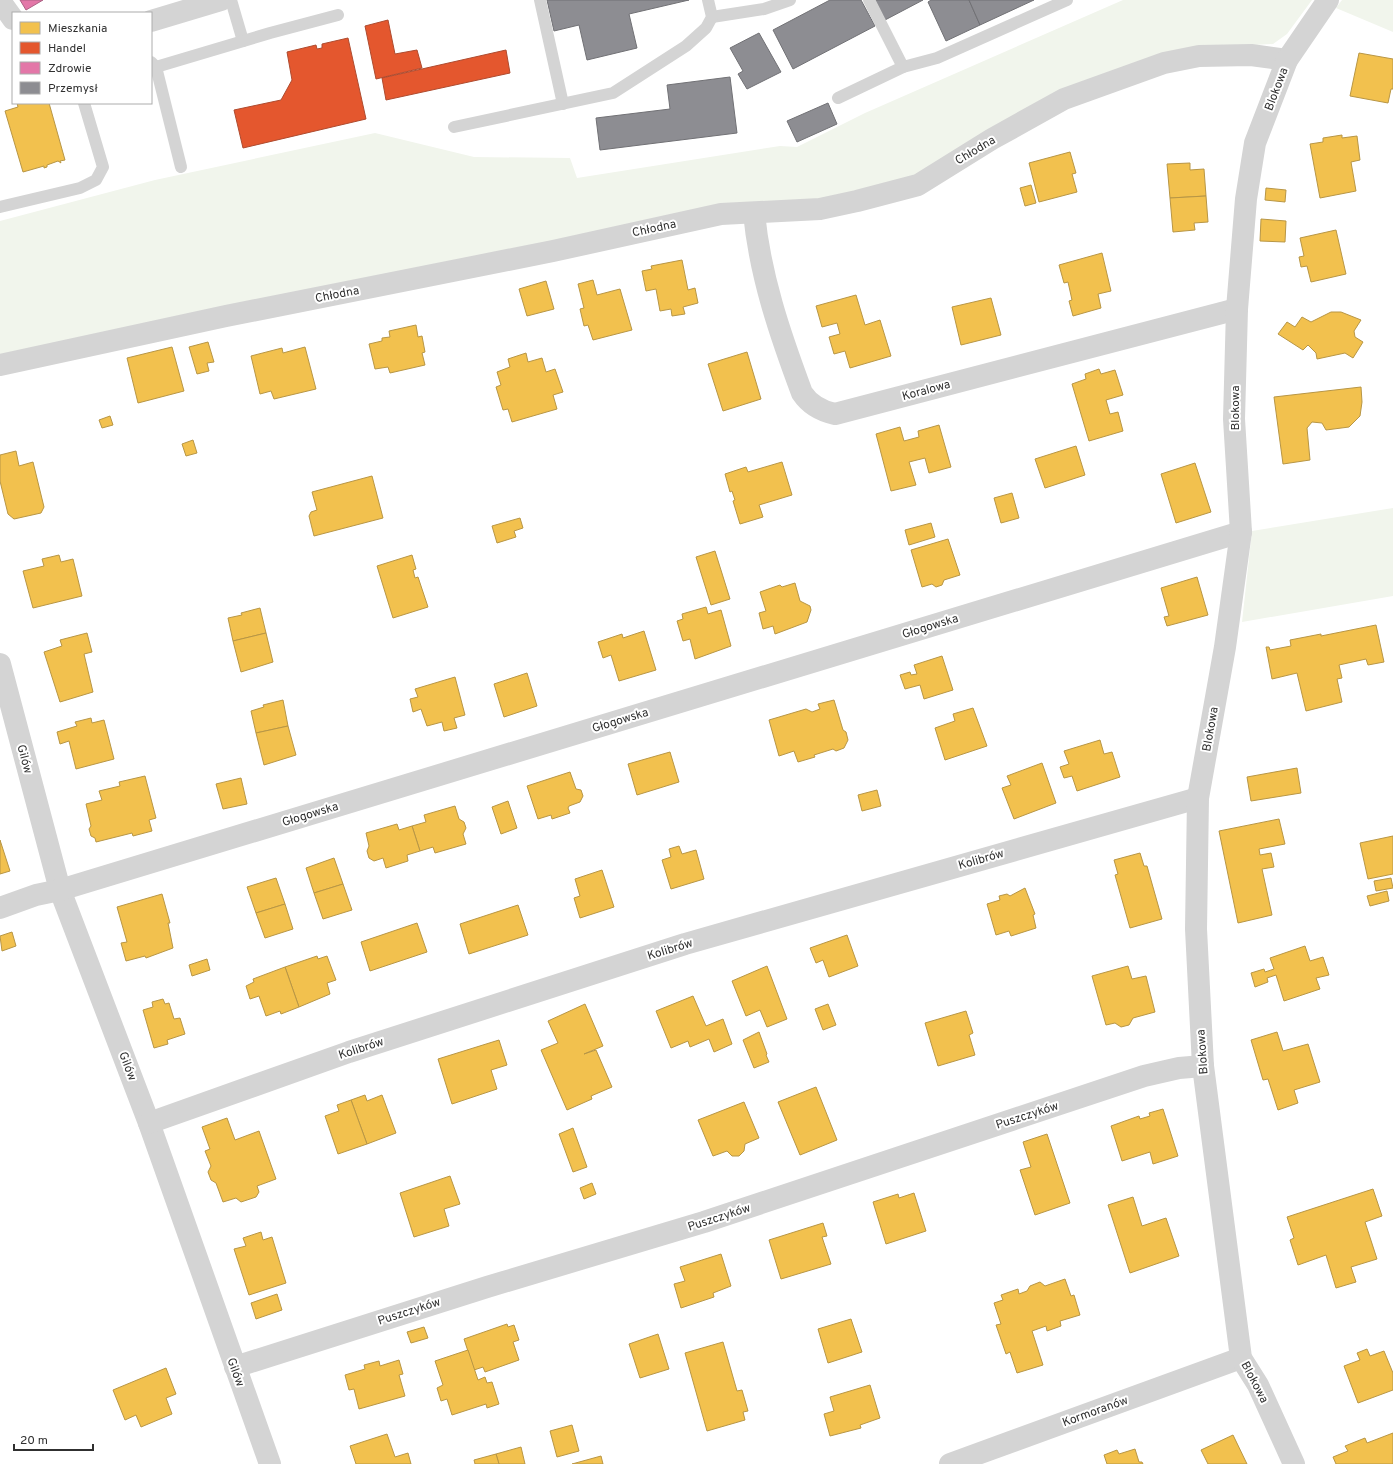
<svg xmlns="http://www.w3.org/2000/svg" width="1393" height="1464" font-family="Overpass,sans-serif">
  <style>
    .green { fill: #f1f5ec }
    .homes { fill: #f2c14e; stroke: #b89645 }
    .shops { fill: #e4572e; stroke: #ae4b2f }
    .health { fill: #e377a8; stroke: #ad6284 }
    .industry { fill: #8d8d92; stroke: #717175 }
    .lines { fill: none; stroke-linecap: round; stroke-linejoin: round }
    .lane { stroke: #d4d4d4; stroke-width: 12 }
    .street { stroke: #d4d4d4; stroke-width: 22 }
    .labels { text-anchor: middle; stroke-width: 4; stroke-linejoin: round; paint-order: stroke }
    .street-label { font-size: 12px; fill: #303030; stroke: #fff }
  </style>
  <rect width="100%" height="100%" fill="#fff"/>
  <g class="green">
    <polygon points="1123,0 1312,0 1287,34 1273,44 1195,48 917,177 830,201 0,357 0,221 155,180 375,133 474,157 570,158 577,178 780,146 797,147 865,113"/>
    <polygon points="1342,0 1393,0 1393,32 1336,8"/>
    <polygon points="1393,508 1393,596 1242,622 1252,531"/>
  </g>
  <g class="homes">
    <polygon points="1359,53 1393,59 1393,89 1391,89 1388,103 1350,96"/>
    <polygon points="17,103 49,103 65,160 60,161 61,163 58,161 47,165 47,167 44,168 44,166 23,172 5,111 18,107"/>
    <polygon points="1342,135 1342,138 1357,136 1360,160 1351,162 1356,191 1320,198 1310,144 1323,142 1323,138"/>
    <polygon points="1070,152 1076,173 1072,174 1077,192 1039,202 1029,163"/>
    <polygon points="1190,163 1190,170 1204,169 1206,196 1170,198 1167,164"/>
    <polygon points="1031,185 1036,203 1025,206 1020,188"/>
    <polygon points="1266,188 1286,190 1285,202 1265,200"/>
    <polygon points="1206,196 1208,222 1194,223 1195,230 1173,232 1170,198"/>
    <polygon points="1261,219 1286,221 1285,242 1260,241"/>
    <polygon points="1336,230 1346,274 1311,282 1307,266 1301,267 1299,257 1304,256 1300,238"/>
    <polygon points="1102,253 1111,291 1098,294 1101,308 1073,316 1069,301 1072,300 1068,282 1064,283 1059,265"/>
    <polygon points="682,260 688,290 695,288 698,303 683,307 685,314 672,316 671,309 660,311 656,289 646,291 642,271 652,269 651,266"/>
    <polygon points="593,280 597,295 620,289 632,330 593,340 588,325 584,326 580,309 584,308 578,284"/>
    <polygon points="546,281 554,309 527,316 519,289"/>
    <polygon points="856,295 865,325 880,320 891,356 850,368 845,351 834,354 829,337 840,334 837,323 822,327 816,306"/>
    <polygon points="991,298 1001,335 961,345 952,307"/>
    <polygon points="1331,312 1341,312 1361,320 1354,331 1355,337 1363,342 1353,358 1345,353 1317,359 1316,353 1308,345 1303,350 1278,334 1287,322 1295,327 1302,317 1311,322"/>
    <polygon points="416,325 418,337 422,336 425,352 422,353 425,365 390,373 388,367 375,369 369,344 382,341 382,338 390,337 389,331"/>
    <polygon points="208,342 214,362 207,363 209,371 197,374 189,347"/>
    <polygon points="172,347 184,391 138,403 127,358"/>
    <polygon points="305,347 316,389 274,399 271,391 260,394 251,356 282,348 283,353"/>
    <polygon points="747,352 761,399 723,411 708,364"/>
    <polygon points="526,353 528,362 542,358 546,372 555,369 563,392 553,395 557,409 512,422 508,409 503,410 496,387 501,385 497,372 510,367 508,359"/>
    <polygon points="1099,369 1101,374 1115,370 1123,395 1106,400 1110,414 1118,412 1123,431 1089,441 1072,384 1086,379 1085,374"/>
    <polygon points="1361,387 1362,402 1360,416 1349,427 1326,430 1322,423 1312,422 1307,428 1310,460 1283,464 1274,397"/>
    <polygon points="110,416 113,425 102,428 99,420"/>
    <polygon points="939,425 951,467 929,473 925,458 909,462 916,485 891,491 876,434 900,427 904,441 919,437 918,431"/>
    <polygon points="193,440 197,453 186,456 182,444"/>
    <polygon points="1076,446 1085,475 1045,488 1035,459"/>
    <polygon points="16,451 19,466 33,462 44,507 41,513 14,519 8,514 0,481 0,455"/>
    <polygon points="782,462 792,495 759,505 763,517 740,524 733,501 735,500 732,491 730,492 725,474 746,467 748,472"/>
    <polygon points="1195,463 1211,512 1176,523 1161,474"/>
    <polygon points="372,476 383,518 314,536 309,516 311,512 317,510 312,492"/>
    <polygon points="1012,493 1019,518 1001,523 994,498"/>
    <polygon points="520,518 523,528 514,531 516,537 497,543 492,526"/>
    <polygon points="931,523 935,537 909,545 905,530"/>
    <polygon points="948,539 960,575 944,580 942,585 936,587 932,584 922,587 911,550"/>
    <polygon points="715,551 730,599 711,605 696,557"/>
    <polygon points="59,555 61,562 73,559 82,596 33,608 23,571 44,566 42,559"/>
    <polygon points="412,555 416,569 413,570 415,578 418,577 428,607 393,618 377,566"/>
    <polygon points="1197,577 1208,615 1167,626 1164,617 1169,616 1161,588"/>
    <polygon points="795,583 800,601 810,606 811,610 807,622 775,634 773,626 763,629 759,613 766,611 760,592 780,585 782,587"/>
    <polygon points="706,607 708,614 721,610 731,646 695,659 690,639 683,641 677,621 683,619 682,614"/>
    <polygon points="260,608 266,633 233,641 228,618 242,615 241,613"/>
    <polygon points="1376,625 1384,662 1368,665 1366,659 1339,665 1342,678 1337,679 1342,702 1306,711 1297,673 1272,679 1266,647 1269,647 1270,650 1291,646 1290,640 1321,634 1321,636"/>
    <polygon points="644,631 656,670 619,681 611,655 603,658 598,642 622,634 623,638"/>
    <polygon points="87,633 92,652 84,654 93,692 60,702 44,652 62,646 60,640"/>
    <polygon points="266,633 273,662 241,672 233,641"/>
    <polygon points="942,656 953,690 924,699 920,685 905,689 900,675 910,672 911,675 917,674 914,665"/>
    <polygon points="527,673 537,706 504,717 494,684"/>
    <polygon points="455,677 465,715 454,718 457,728 444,731 442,722 427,726 421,709 413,712 410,699 418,697 415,689"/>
    <polygon points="283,700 288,726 256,733 251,711 264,707 263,705"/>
    <polygon points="834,700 843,730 846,732 848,740 844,748 836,751 833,749 814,755 815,757 798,762 794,751 779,756 769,720 806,709 812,712 820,709 818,704"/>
    <polygon points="973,708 987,746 945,760 935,728 955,721 953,714"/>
    <polygon points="91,718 92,723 104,720 114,759 76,769 69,741 60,744 57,732 77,726 75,722"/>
    <polygon points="288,726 296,755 264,765 256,733"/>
    <polygon points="1100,740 1104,754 1112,752 1120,777 1077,791 1072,776 1064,778 1060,767 1069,764 1064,751"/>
    <polygon points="670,752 679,782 637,795 628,764"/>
    <polygon points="1042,763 1056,803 1014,819 1002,788 1011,785 1007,776"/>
    <polygon points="1297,768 1301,793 1251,801 1247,777"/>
    <polygon points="570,772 576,789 581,790 583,796 580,802 569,806 568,808 570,813 552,819 551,815 538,819 527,786"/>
    <polygon points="145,776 156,818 149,820 152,831 133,836 132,833 96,842 95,838 91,836 89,829 91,826 86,804 102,800 99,791 120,786 119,782"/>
    <polygon points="241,778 247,804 223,809 216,784"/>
    <polygon points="877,790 881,806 862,811 858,795"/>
    <polygon points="508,801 517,828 501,834 492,807"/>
    <polygon points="455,806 459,819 464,822 466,828 463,834 466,844 435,853 433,847 420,851 412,826 426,822 424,815"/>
    <polygon points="1279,819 1285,844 1259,849 1260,855 1271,853 1274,867 1262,869 1272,915 1238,923 1219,831"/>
    <polygon points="397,824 399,830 412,826 420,851 407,855 408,861 386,868 383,858 374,861 369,858 367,851 369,846 366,833"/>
    <polygon points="1393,836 1393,874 1368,879 1360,843"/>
    <polygon points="0,840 10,871 0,874"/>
    <polygon points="679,846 682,854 696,850 704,879 671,889 662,860 671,857 669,849"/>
    <polygon points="1140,853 1144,866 1147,866 1162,919 1130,928 1115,875 1118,874 1114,860"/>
    <polygon points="334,858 343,884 314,893 306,868"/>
    <polygon points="602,870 614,907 580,918 574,898 580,896 575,879"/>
    <polygon points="276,878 285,904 256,913 247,887"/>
    <polygon points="1391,878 1393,888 1376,891 1374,881"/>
    <polygon points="343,884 352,910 323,919 314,893"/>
    <polygon points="1025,888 1035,914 1033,915 1036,928 1011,936 1009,931 996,935 987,904 1000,900 999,896 1007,894 1010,896"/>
    <polygon points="1387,891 1389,901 1370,906 1367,896"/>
    <polygon points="162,894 170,923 168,923 173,948 146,958 145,956 126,961 121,943 127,942 117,907"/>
    <polygon points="285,904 293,929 265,938 256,913"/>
    <polygon points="518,905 528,935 469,954 460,924"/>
    <polygon points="417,923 427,952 370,971 361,942"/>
    <polygon points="12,932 16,946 2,951 0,936"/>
    <polygon points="847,935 858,966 829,977 823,960 816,963 810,948"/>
    <polygon points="1305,946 1310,961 1323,957 1329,975 1316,978 1320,989 1284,1001 1276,975 1267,978 1268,982 1255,987 1251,973 1264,969 1265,972 1274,969 1270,958"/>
    <polygon points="317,956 318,959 327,956 336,980 327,983 330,994 299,1007 285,967"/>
    <polygon points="207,959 210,970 192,976 189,965"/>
    <polygon points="767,966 787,1019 767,1027 760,1010 746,1016 732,981"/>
    <polygon points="1128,966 1132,979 1146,976 1155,1012 1133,1018 1129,1025 1121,1027 1115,1023 1106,1025 1092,976"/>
    <polygon points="285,967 299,1007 281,1014 280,1011 266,1016 259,996 250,999 246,986 254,982 253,979"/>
    <polygon points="693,996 706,1026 723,1019 732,1044 714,1052 709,1039 690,1047 688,1041 671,1048 656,1011"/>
    <polygon points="163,999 165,1004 169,1003 174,1019 180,1018 185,1034 167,1040 168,1044 154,1048 143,1010 153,1007 152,1002"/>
    <polygon points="585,1004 603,1046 584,1054 596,1050 612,1087 591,1096 592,1099 567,1110 541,1050 558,1043 548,1021"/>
    <polygon points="828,1004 836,1025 823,1030 815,1009"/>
    <polygon points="966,1011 973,1033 969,1035 975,1055 938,1066 925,1023"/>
    <polygon points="759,1032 767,1054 766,1055 769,1062 754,1068 743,1040"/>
    <polygon points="1277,1032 1283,1051 1308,1044 1320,1082 1294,1090 1298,1103 1278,1110 1268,1079 1263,1080 1251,1040"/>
    <polygon points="499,1040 507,1065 491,1070 497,1089 452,1104 438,1059"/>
    <polygon points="816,1087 837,1140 800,1155 778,1102"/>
    <polygon points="365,1095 367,1101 382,1095 396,1133 367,1144 351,1100"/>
    <polygon points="351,1100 367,1144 338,1154 325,1116 339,1111 337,1105"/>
    <polygon points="744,1102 759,1138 745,1144 744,1151 739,1156 732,1156 727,1151 713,1156 698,1120"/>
    <polygon points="1163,1109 1178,1156 1153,1164 1150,1152 1122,1161 1111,1126 1139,1116 1140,1119 1150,1116 1149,1113"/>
    <polygon points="227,1118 235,1140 259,1131 276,1179 257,1186 259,1192 256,1197 241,1202 236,1198 223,1202 216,1183 211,1180 208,1172 211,1166 205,1151 210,1149 202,1127"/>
    <polygon points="573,1128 587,1167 573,1172 559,1134"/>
    <polygon points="1047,1134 1070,1203 1035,1215 1020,1170 1031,1167 1023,1142"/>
    <polygon points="450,1176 460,1204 444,1209 449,1226 414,1237 400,1193"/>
    <polygon points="592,1183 596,1194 584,1199 580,1188"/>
    <polygon points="1373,1189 1382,1216 1365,1222 1377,1259 1351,1267 1356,1282 1336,1288 1326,1255 1298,1265 1290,1240 1294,1238 1287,1217"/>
    <polygon points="914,1193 926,1231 886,1244 873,1202 898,1194 899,1198"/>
    <polygon points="1133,1197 1142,1226 1166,1218 1179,1256 1130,1273 1108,1205"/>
    <polygon points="823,1223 827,1236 822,1237 831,1264 781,1279 769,1240"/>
    <polygon points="261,1232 263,1240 272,1237 286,1283 249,1295 234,1249 246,1246 243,1238"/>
    <polygon points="721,1254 731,1286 713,1293 714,1297 681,1308 674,1284 685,1281 680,1267"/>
    <polygon points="1065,1279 1071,1296 1074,1295 1080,1315 1060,1321 1061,1326 1047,1331 1046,1326 1032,1331 1043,1365 1017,1373 1010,1352 1006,1354 996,1325 1001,1324 994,1303 1003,1300 1001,1295 1018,1289 1019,1294 1027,1291 1030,1286 1040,1282 1045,1286"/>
    <polygon points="277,1294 282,1310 256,1319 251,1303"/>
    <polygon points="851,1319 862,1352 828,1363 818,1329"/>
    <polygon points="507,1324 508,1327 514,1325 519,1340 513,1342 519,1360 485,1372 483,1367 474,1370 464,1339"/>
    <polygon points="424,1327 428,1338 411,1343 407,1332"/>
    <polygon points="658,1334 669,1369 640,1378 629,1344"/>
    <polygon points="723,1342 737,1391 742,1390 748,1411 743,1412 745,1420 707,1431 685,1353"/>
    <polygon points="1367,1349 1370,1356 1384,1351 1393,1373 1393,1390 1358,1403 1344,1366 1360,1360 1357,1353"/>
    <polygon points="468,1350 478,1380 485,1377 487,1383 492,1382 499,1404 487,1408 486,1404 452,1415 447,1399 441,1401 437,1388 443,1385 435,1361"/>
    <polygon points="399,1360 403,1374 399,1375 405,1396 359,1409 354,1389 349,1390 345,1375 365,1369 364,1365 379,1361 380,1366"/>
    <polygon points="166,1368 176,1394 166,1398 172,1414 141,1427 136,1415 125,1420 113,1390"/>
    <polygon points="870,1385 880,1418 860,1425 861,1428 830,1436 824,1414 834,1411 830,1397"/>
    <polygon points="572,1425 579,1451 557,1457 550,1431"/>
    <polygon points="1393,1433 1393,1464 1336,1464 1333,1457 1348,1451 1345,1446 1365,1438 1367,1443"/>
    <polygon points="387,1434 395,1457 408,1453 411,1464 356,1464 350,1446"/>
    <polygon points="1233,1435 1247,1464 1208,1464 1201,1450"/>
    <polygon points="521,1447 525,1464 499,1464 496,1454"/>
    <polygon points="1135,1449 1139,1462 1142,1462 1143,1464 1107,1464 1104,1455 1117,1450 1119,1454"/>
    <polygon points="496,1454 499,1464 475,1464 474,1460"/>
    <polygon points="601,1456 603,1464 572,1464"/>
  </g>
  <g class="shops">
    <polygon points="388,20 395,54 417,50 422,68 376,79 365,26"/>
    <polygon points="348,38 366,119 243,148 234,110 281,100 292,80 287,52 316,45 317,49 322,48 322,44"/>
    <polygon points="506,50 510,73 386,100 382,78"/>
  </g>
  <polygon class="health" points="20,0 43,0 26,10"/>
  <g class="industry">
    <polygon points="547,0 689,0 629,14 637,48 587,60 579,25 554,31"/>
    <polygon points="830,0 861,0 875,26 793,69 773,30"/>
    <polygon points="875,0 923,0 885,20"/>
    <polygon points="931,0 969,0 980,25 946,41 928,2"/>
    <polygon points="969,0 1034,0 980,25"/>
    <polygon points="759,33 781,72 747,89 738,74 743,71 730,48"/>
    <polygon points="730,77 737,133 600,150 596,118 670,109 667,85"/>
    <polygon points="828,103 837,124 797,142 787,121"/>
  </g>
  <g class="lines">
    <g class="lane">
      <polyline points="231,0 243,41"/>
      <polyline points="540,0 563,104"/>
      <polyline points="712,17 764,9 790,0"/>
      <polyline points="151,62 156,67 181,167"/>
      <polyline points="156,67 270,33 338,15"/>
      <polyline points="903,67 937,58 1067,0"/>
      <polyline points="838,98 903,67 869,0"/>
      <polyline points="454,127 613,93 686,46 706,28 712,17 708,0"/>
      <polyline points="0,207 80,188 96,180 103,167 84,103"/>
    </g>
    <g class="street">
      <polyline points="0,1 13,19"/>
      <polyline points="151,21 221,0"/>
      <path d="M754 213C760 276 780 334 802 393 810 405 821 411 835 414L1237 309"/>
      <polyline points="0,365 226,316 553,251 721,214 820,209 857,201 918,185 992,139 1064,99 1164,63 1199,56 1251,55 1287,60"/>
      <polyline points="0,664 60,890 149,1123 270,1464"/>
      <polyline points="0,908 36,895 60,890 1241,532"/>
      <polyline points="149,1123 349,1052 685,944 1198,798"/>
      <polyline points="235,1367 487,1287 704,1222 1144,1076 1179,1068 1203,1066"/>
      <polyline points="950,1464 1241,1358"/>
      <polyline points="1294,1464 1258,1385 1241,1358 1203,1066 1196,929 1198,798 1225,647 1241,532 1234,419 1237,309 1246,199 1255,143 1287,60 1328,0"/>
    </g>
  </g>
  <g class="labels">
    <g class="street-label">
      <text transform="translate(1276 89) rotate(-69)" y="4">Blokowa</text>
      <text transform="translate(975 150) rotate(-31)" y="4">Chłodna</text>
      <text transform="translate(654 228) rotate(-12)" y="4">Chłodna</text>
      <text transform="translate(337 294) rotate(-11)" y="4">Chłodna</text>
      <text transform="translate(926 390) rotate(-15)" y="4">Koralowa</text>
      <text transform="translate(1235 408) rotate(-90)" y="4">Blokowa</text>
      <text transform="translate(930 626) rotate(-17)" y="4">Głogowska</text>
      <text transform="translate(620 720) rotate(-17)" y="4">Głogowska</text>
      <text transform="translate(1210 729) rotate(-80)" y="4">Blokowa</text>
      <text transform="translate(25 759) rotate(75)" y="4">Gilów</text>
      <text transform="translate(310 814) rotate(-17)" y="4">Głogowska</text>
      <text transform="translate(981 859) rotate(-16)" y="4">Kolibrów</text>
      <text transform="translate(670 949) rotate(-17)" y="4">Kolibrów</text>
      <text transform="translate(361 1048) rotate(-18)" y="4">Kolibrów</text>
      <text transform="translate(1202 1052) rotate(-94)" y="4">Blokowa</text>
      <text transform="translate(128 1066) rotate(69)" y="4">Gilów</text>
      <text transform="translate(1027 1115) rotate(-18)" y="4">Puszczyków</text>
      <text transform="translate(719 1217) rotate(-18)" y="4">Puszczyków</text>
      <text transform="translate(409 1311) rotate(-18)" y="4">Puszczyków</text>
      <text transform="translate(236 1372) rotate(70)" y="4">Gilów</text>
      <text transform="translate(1255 1382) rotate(62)" y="4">Blokowa</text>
      <text transform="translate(1095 1411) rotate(-20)" y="4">Kormoranów</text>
    </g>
  </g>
  <rect x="12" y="12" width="140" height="92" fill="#ffffff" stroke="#acacac"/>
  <rect x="20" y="22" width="20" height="12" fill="#f2c14e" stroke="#acacac"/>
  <text x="48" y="32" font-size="12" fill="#303030">Mieszkania</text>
  <rect x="20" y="42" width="20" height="12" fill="#e4572e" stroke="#acacac"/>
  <text x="48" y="52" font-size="12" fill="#303030">Handel</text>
  <rect x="20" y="62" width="20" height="12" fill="#e377a8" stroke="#acacac"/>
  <text x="48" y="72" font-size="12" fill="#303030">Zdrowie</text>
  <rect x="20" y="82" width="20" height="12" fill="#8d8d92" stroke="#acacac"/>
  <text x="48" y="92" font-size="12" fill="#303030">Przemysł</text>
  <path d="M14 1444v6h79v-6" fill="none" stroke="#303030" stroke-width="2"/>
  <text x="20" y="1444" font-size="12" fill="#303030" stroke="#ffffff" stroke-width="3" paint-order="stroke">20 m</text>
</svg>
